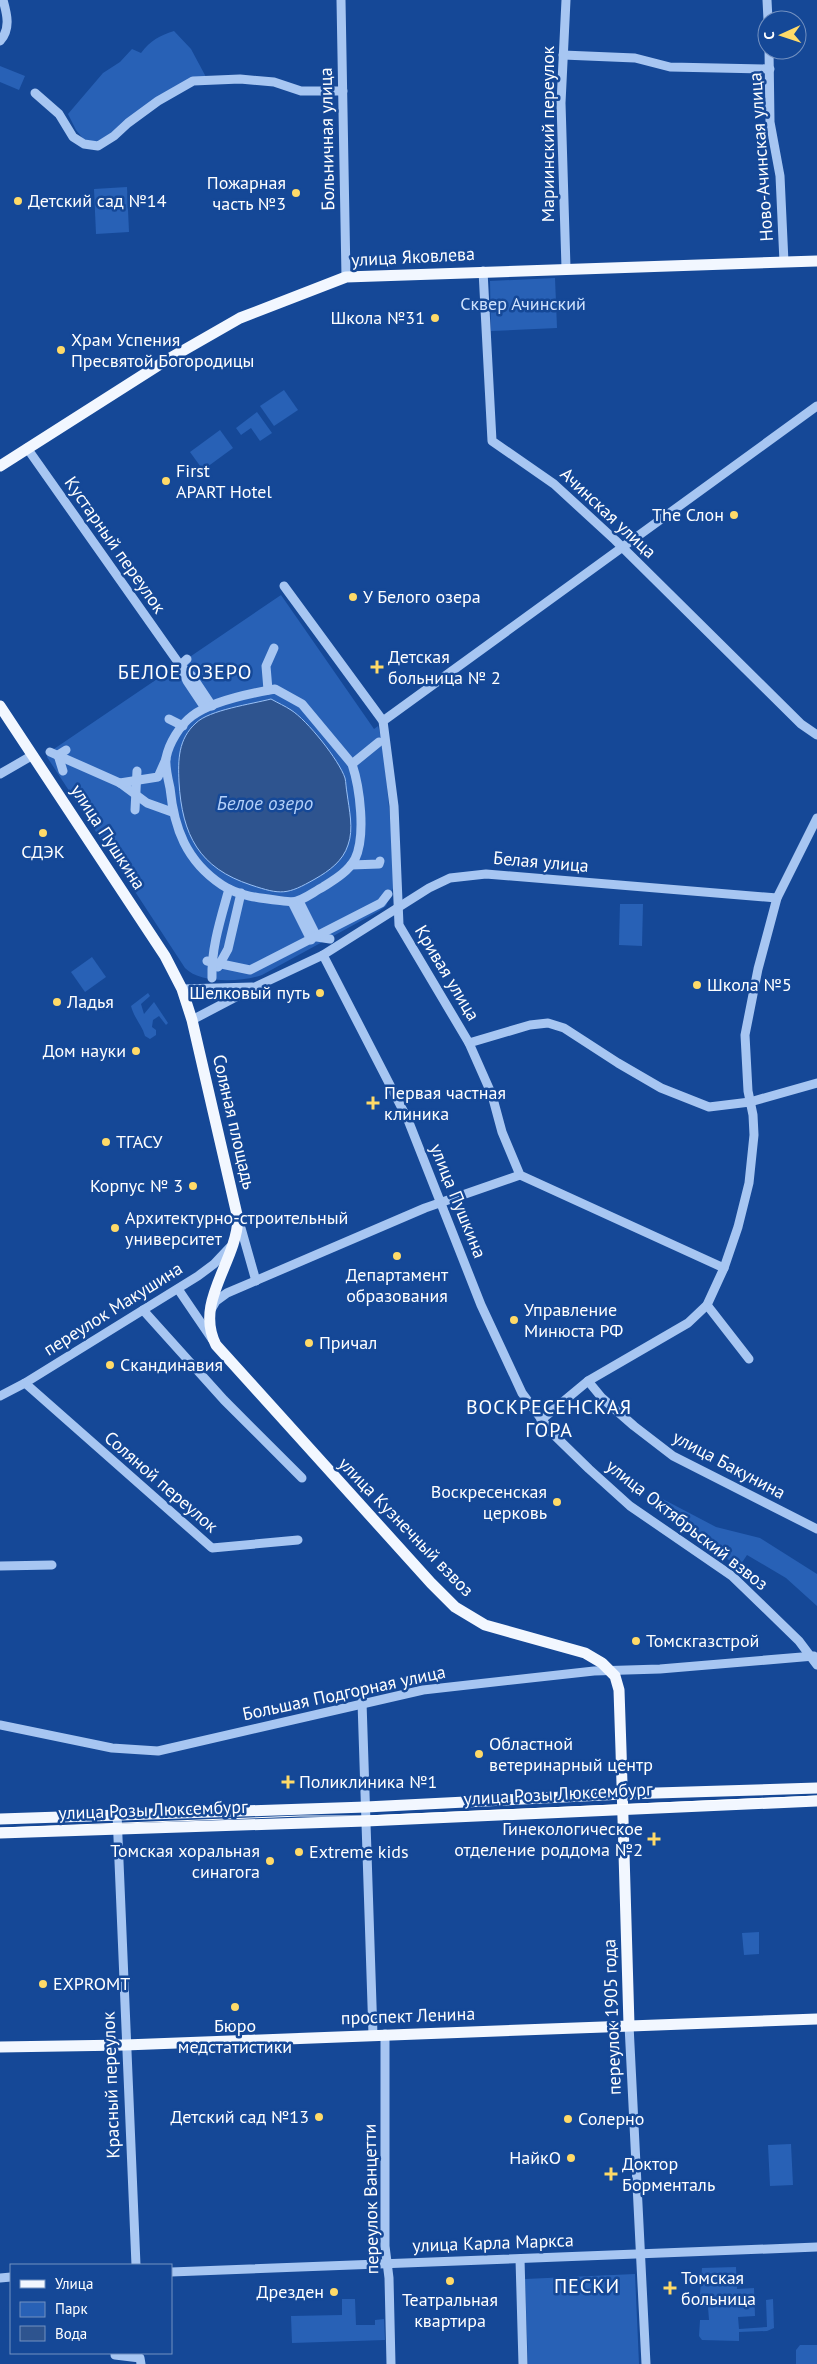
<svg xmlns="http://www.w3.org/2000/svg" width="817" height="2364" font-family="'PT Sans',sans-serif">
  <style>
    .green { fill: #2861b6 }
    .water { fill: #2e548f; stroke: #99c0f5 }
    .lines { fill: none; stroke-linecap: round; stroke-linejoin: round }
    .minor { stroke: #a7c6f2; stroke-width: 9 }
    .major { stroke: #f2f7ff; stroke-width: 11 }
    .tram { stroke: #fff; stroke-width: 1 }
    .poi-dot { fill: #ffda68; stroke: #154897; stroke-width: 2 }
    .labels { text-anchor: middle; stroke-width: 5; stroke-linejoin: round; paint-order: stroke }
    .street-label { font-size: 18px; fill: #fff; stroke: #154897 }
    .poi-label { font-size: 18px; fill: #fff; stroke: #154897; text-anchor: start }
    .park-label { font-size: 18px; fill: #cfe2fd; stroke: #154897 }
    .water-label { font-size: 19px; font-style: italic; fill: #b3d0f9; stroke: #154897 }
    .quarter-label { font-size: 20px; letter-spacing: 1px; fill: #fff; stroke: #154897 }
  </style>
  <rect width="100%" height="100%" fill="#154897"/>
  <g class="green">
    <path d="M174 31 191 49 206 77 111 134 96 142 85 141 76 130 68 114 103 73 120 62 132 49 141 53C151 40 159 36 174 31Z"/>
    <polygon points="0,66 25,76 19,90 0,82"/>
    <polygon points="127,187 129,232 96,234 94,189"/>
    <polygon points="555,278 557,328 491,331 490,281"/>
    <polygon points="284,390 298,410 274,426 260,406"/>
    <polygon points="257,412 272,433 260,441 251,428 241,435 236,428"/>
    <polygon points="220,430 233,448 203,470 190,452"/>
    <path d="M281 595 374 729 378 726 383 743 392 840 394 886 386 906 379 911 262 975C243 982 200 984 185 968L47 757 48 753Z"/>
    <polygon points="620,904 643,904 642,946 619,945"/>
    <polygon points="92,957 106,977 85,992 71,972"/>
    <path d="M148 993 150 996 141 1004 144 1014 154 1002 168 1023 166 1025 159 1016 153 1020 152 1027 156 1030V1035L150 1039 145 1036C142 1025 134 1018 131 1006Z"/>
    <polygon points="655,1495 716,1527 760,1538 817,1574 817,1606 786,1578 747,1555 739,1567 647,1504"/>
    <polygon points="759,1932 759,1954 744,1955 742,1933"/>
    <polygon points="791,2144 793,2185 770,2186 768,2145"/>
    <polygon points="736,2267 737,2289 754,2288 755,2316 738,2317 739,2329 767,2327 766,2300 773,2299 774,2328 767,2331 739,2332 739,2341 702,2340 699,2336 700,2320 709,2320 708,2307 699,2307 702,2268"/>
    <polygon points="635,2274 639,2364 528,2364 525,2279"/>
    <polygon points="342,2299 355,2299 356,2325 375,2325 375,2320 384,2319 385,2340 292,2343 291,2316 342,2315"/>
    <polygon points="800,2345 817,2345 817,2364 796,2364 796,2350"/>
  </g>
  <path class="water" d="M271 699C278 703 285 706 291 710 307 720 339 760 345 778 346 782 346 788 347 793 349 809 354 829 348 845 343 861 329 871 315 879 287 895 281 895 251 885 199 868 182 835 179 782 178 760 178 739 196 723 209 710 252 704 271 699Z"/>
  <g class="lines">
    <g class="minor">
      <polyline points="341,0 346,277"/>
      <polyline points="767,0 768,20"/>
      <path d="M0 41C11 29 7 14 3 0"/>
      <polyline points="769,50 770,122 780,176 784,262"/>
      <polyline points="563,55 635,58 670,67 770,69"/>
      <polyline points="35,93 59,114 73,137 84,144 98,146 114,136 128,123 158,101 193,81 240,79 274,82 301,91 343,91"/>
      <polyline points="566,268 561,103 566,0"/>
      <polyline points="483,271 492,441 554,484 615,540 801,724 817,735"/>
      <polyline points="27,448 180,665 187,681 205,708"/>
      <polyline points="284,586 383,721 394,806 399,925 469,1043 492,1095 502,1132 520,1175 724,1268"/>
      <polyline points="182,667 192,676 212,706"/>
      <polyline points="174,671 187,659"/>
      <path d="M275 689 302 704 352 764C360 788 366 836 355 859 348 872 334 880 323 887 313 892 303 901 292 902 269 899 241 898 222 885 186 861 174 828 170 788 168 779 165 767 166 758 169 743 180 725 192 716 210 702 252 693 275 689Z"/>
      <polyline points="268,690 266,666 274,648"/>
      <polyline points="169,719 183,726"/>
      <polyline points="383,721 817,406"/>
      <polyline points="50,752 120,783 147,803 172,812"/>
      <polyline points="352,764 379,742"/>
      <polyline points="63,771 58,755 66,750"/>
      <polyline points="0,774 33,755"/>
      <polyline points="120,783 158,777 166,759"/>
      <polyline points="135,810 137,771"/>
      <polyline points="351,865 379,864 380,861"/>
      <polyline points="299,901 317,937 330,939"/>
      <polyline points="292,902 311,940"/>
      <polyline points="323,955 408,1120 481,1305 522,1393 551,1432 589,1469 630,1506 732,1576 799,1641 817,1665"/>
      <polyline points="207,961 250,970 381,903 388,894"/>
      <polyline points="218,967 228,949 241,893"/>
      <path d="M212 978C211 948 221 918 229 889"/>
      <polyline points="182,989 252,987"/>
      <polyline points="192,1020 255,987 323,955 429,888 450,878 486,874 777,898"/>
      <polyline points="469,1043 530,1025 548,1023 564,1028 618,1063 661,1088 709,1107 750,1102 817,1083"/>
      <polyline points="239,1221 256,1281"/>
      <polyline points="178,1289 212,1339"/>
      <polyline points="707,1305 749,1359"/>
      <polyline points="212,1308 216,1301 227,1293 425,1208 520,1175"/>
      <polyline points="143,1310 224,1400 302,1478"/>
      <polyline points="588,1381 602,1398 634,1426 673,1456 817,1529"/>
      <polyline points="25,1383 212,1548 298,1540"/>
      <polyline points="0,1396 25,1383 198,1276 214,1264 230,1247"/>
      <polyline points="541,1420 588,1381 688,1323 707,1305 724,1268 738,1227 749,1183 754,1135 753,1115 748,1091 745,1035 758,969 777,898 817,818"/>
      <polyline points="0,1566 52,1565"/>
      <polyline points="362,1702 373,2035"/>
      <polyline points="0,1725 112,1748 158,1751 423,1690 594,1671 660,1669 814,1656"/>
      <polyline points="117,1814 136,2265"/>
      <polyline points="629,2025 646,2364"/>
      <polyline points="385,2034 385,2246 389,2278 391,2364"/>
      <polyline points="520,2259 523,2364"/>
      <polyline points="171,2272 817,2247"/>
      <polyline points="0,2278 11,2277"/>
      <polyline points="115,2353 115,2355 140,2358 141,2364"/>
    </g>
    <g class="major">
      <polyline points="0,466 165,361 240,318 346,277 817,261"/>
      <path d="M0 706 165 956 182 989 192 1020 238 1219C236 1263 194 1302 216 1345L431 1583 455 1607 485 1625 585 1653 602 1663 615 1676 619 1690 621 1750 629 2025"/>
      <polyline points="0,1819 366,1807 623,1794 817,1788"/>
      <polyline points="0,1833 366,1821 817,1801"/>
      <polyline points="0,2047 125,2045 817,2019"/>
    </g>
    <polyline class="tram" points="0,1828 300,1816 366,1816 817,1796"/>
  </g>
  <g class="poi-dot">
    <circle cx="296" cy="193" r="5"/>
    <circle cx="18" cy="201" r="5"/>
    <circle cx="435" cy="318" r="5"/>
    <circle cx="61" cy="350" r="5"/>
    <circle cx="166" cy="481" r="5"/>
    <circle cx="734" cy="515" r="5"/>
    <circle cx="353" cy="597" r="5"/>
    <path d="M374.5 659.5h5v5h5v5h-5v5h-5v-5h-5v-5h5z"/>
    <circle cx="43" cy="833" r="5"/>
    <circle cx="697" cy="985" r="5"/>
    <circle cx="320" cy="993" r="5"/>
    <circle cx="57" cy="1002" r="5"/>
    <circle cx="136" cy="1051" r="5"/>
    <path d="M370.5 1095.5h5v5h5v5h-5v5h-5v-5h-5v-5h5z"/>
    <circle cx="106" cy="1142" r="5"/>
    <circle cx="193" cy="1186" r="5"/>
    <circle cx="115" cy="1228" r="5"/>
    <circle cx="397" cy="1256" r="5"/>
    <circle cx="514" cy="1320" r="5"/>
    <circle cx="309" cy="1343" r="5"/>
    <circle cx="110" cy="1365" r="5"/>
    <circle cx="557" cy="1502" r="5"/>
    <circle cx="636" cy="1641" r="5"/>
    <circle cx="479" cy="1754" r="5"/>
    <path d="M285.5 1774.5h5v5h5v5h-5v5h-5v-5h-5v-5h5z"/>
    <path d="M651.5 1831.5h5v5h5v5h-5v5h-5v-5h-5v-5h5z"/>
    <circle cx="299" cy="1852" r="5"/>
    <circle cx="270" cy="1861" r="5"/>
    <circle cx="43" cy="1984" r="5"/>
    <circle cx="235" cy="2007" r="5"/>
    <circle cx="319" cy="2117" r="5"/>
    <circle cx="568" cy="2119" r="5"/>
    <circle cx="571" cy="2158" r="5"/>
    <path d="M608.5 2166.5h5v5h5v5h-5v5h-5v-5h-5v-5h5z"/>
    <circle cx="450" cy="2281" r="5"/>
    <path d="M667.5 2280.5h5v5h5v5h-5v5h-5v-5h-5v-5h5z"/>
    <circle cx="334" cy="2292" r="5"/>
  </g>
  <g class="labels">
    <g class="street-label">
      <text transform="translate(548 134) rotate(-90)" y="6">Мариинский переулок</text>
      <text transform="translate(327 139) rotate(-91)" y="6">Больничная улица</text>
      <text transform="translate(761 157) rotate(-94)" y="6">Ново-Ачинская улица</text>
      <text transform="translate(413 257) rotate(-3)" y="6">улица Яковлева</text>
      <text transform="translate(608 513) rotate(43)" y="6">Ачинская улица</text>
      <text transform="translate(115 545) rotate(55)" y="6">Кустарный переулок</text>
      <text transform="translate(108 837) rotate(57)" y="6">улица Пушкина</text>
      <text transform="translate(541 862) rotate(5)" y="6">Белая улица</text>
      <text transform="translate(447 973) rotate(59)" y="6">Кривая улица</text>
      <text transform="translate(234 1122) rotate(77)" y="6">Соляная площадь</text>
      <text transform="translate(458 1201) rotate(68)" y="6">улица Пушкина</text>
      <text transform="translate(113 1309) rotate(-32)" y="6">переулок Макушина</text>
      <text transform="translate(729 1465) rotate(28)" y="6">улица Бакунина</text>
      <text transform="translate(161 1482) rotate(41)" y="6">Соляной переулок</text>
      <text transform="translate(687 1525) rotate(38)" y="6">улица Октябрьский взвоз</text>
      <text transform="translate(406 1527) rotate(46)" y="6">улица Кузнечный взвоз</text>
      <text transform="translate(344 1693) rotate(-12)" y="6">Большая Подгорная улица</text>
      <text transform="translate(558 1794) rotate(-3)" y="6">улица Розы Люксембург</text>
      <text transform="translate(153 1810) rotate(-2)" y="6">улица Розы Люксембург</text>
      <text transform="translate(408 2016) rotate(-2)" y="6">проспект Ленина</text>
      <text transform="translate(612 2017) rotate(-92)" y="6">переулок 1905 года</text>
      <text transform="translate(111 2085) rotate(-92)" y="6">Красный переулок</text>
      <text transform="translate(371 2199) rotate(-91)" y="6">переулок Ванцетти</text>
      <text transform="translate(493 2243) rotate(-2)" y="6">улица Карла Маркса</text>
    </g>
    <g class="poi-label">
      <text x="286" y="189" text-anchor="end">Пожарная<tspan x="286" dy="21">часть №3</tspan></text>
      <text x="28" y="207">Детский сад №14</text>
      <text x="425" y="324" text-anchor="end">Школа №31</text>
      <text x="71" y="346">Храм Успения<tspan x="71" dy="21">Пресвятой Богородицы</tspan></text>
      <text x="176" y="477">First<tspan x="176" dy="21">APART Hotel</tspan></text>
      <text x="724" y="521" text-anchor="end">The Слон</text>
      <text x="363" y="603">У Белого озера</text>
      <text x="388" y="663">Детская<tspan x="388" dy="21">больница № 2</tspan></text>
      <text x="43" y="858" text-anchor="middle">СДЭК</text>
      <text x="707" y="991">Школа №5</text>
      <text x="310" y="999" text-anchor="end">Шелковый путь</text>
      <text x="67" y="1008">Ладья</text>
      <text x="126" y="1057" text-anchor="end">Дом науки</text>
      <text x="384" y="1099">Первая частная<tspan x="384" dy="21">клиника</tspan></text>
      <text x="116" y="1148">ТГАСУ</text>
      <text x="183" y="1192" text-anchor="end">Корпус № 3</text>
      <text x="125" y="1224">Архитектурно-строительный<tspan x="125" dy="21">университет</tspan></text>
      <text x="397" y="1281" text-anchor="middle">Департамент<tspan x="397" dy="21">образования</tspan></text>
      <text x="524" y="1316">Управление<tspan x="524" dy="21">Минюста РФ</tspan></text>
      <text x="319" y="1349">Причал</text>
      <text x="120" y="1371">Скандинавия</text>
      <text x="547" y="1498" text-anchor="end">Воскресенская<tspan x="547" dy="21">церковь</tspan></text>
      <text x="646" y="1647">Томскгазстрой</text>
      <text x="489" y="1750">Областной<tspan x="489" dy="21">ветеринарный центр</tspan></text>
      <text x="299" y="1788">Поликлиника №1</text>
      <text x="643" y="1835" text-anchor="end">Гинекологическое<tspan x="643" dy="21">отделение роддома №2</tspan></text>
      <text x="260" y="1857" text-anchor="end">Томская хоральная<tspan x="260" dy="21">синагога</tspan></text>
      <text x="309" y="1858">Extreme kids</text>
      <text x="53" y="1990">EXPROMT</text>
      <text x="235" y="2032" text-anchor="middle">Бюро<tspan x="235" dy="21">медстатистики</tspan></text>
      <text x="309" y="2123" text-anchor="end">Детский сад №13</text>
      <text x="578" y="2125">Солерно</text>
      <text x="561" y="2164" text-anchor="end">НайкО</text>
      <text x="622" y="2170">Доктор<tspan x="622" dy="21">Борменталь</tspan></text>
      <text x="681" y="2284">Томская<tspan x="681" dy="21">больница</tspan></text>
      <text x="324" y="2298" text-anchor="end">Дрезден</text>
      <text x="450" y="2306" text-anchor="middle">Театральная<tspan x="450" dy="21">квартира</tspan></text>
    </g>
    <g class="park-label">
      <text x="523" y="310">Сквер Ачинский</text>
    </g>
    <g class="water-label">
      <text x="265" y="810">Белое озеро</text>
    </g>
    <g class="quarter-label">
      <text x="185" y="679">БЕЛОЕ ОЗЕРО</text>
      <text x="549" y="1414">ВОСКРЕСЕНСКАЯ<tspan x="549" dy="23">ГОРА</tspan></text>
      <text x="587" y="2293">ПЕСКИ</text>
    </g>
  </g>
  <rect x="10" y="2264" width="162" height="90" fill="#154897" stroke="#7391c1"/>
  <rect x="20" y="2280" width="25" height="8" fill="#f2f7ff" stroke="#7391c1"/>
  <text x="55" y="2289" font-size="15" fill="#ffffff">Улица</text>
  <rect x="20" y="2302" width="25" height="15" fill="#2861b6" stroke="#7391c1"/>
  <text x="55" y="2314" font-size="15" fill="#ffffff">Парк</text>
  <rect x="20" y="2326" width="25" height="15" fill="#2e548f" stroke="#7391c1"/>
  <text x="55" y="2339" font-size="15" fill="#ffffff">Вода</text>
  <g transform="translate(782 35) rotate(267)"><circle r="24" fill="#154897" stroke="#7391c1"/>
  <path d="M0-4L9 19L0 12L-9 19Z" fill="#ffda68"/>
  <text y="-8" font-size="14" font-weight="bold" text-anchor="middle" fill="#ffffff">С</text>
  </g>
</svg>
